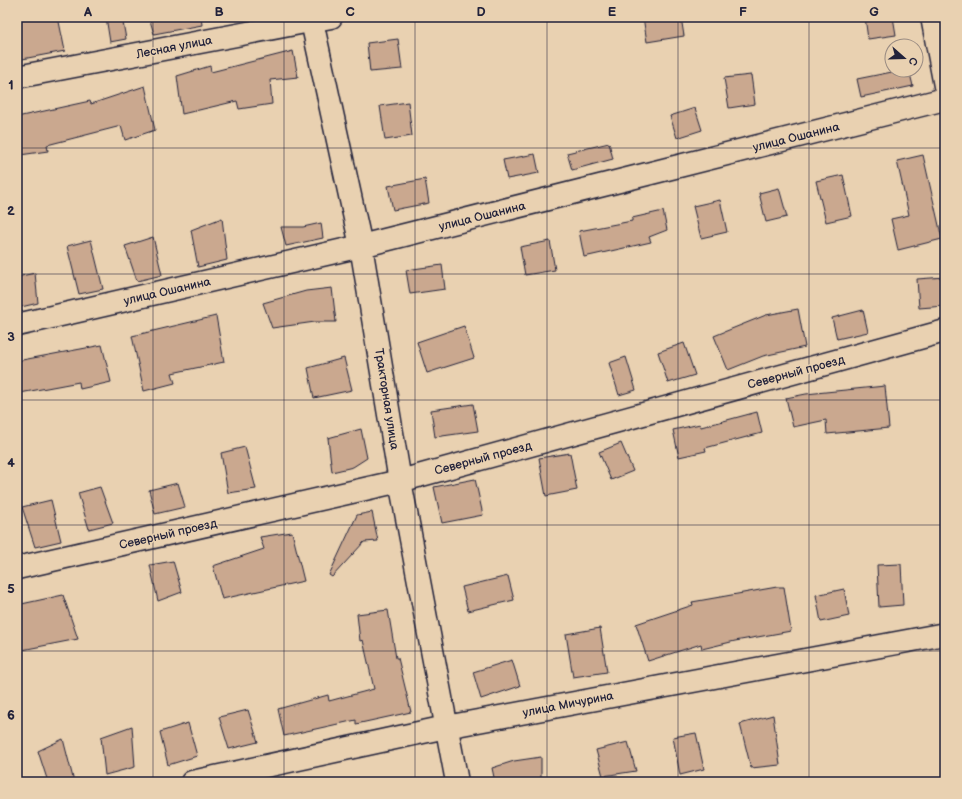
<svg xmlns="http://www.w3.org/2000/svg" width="962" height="799" font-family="'Balsamiq Sans',sans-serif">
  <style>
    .building { fill: #caa88f; stroke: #22223b }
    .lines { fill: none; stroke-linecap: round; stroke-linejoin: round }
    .minor-casing { stroke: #22223b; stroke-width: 25 }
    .minor { stroke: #e9d1b1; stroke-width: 22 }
    .grid { fill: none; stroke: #22223b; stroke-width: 1; stroke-opacity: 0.55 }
    .labels { text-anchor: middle; stroke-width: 3; stroke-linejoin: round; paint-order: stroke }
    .street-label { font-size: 12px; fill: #22223b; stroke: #e9d1b1 }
    .neatline { fill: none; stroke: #22223b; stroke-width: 1.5 }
    .grid-label { font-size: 13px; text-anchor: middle; font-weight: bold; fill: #22223b }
  </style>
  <rect width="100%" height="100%" fill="#e9d1b1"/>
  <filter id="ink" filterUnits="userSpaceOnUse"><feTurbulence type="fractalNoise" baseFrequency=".025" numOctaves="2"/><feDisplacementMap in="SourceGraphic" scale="8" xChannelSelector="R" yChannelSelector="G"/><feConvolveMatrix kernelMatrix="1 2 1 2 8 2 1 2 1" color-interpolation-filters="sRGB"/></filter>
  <g filter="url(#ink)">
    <g class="building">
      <polygon points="38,17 58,17 65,51 17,60 17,21"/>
      <polygon points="106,17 122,17 126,39 110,42"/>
      <polygon points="149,17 201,17 202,25 154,34"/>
      <polygon points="643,17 681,17 684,36 647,42"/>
      <polygon points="865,17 893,17 896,35 868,39"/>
      <polygon points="398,39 402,69 370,72 367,43"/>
      <polygon points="293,51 298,77 270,80 272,104 239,109 237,101 182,114 177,76 210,66 211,72"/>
      <polygon points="902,70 909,70 913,86 861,97 857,79"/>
      <polygon points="751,75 755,104 729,108 724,78"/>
      <polygon points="145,86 155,130 125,140 121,126 47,145 48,151 20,155 17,141 17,117 90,101 91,104"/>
      <polygon points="408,102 412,136 385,140 380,106"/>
      <polygon points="695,108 702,130 677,138 670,116"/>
      <polygon points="609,143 613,159 572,170 567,153"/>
      <polygon points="535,154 539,173 507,179 503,160"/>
      <polygon points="923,155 942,239 898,250 891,219 909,215 897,161"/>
      <polygon points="843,175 852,216 826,222 816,181"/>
      <polygon points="425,179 429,203 393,210 388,186"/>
      <polygon points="779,188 787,217 766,222 759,193"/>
      <polygon points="720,200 727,232 701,238 693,206"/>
      <polygon points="663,211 667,230 649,237 651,242 584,257 579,231 632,221 632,218"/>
      <polygon points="222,218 227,260 198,267 191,230"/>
      <polygon points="321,223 323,238 286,246 281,227 303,227"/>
      <polygon points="153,237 162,275 137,281 125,246"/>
      <polygon points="91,240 103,289 79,294 67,246"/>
      <polygon points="550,241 555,270 525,275 520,247"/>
      <polygon points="442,265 445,289 410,294 406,270"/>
      <polygon points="35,273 38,303 17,308 17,277"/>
      <polygon points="945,277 945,306 919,308 917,279"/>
      <polygon points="332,288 336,322 315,322 272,328 263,303 306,291"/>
      <polygon points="798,309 805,347 763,356 728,370 714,336 766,315"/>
      <polygon points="863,310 868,332 837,339 832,318"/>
      <polygon points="216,316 224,362 172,373 175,383 144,391 132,336"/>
      <polygon points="464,326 474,358 427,373 417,342"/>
      <polygon points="684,343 695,375 668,383 658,352"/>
      <polygon points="102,345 111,382 80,389 79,382 20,393 17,386 17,361"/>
      <polygon points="626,357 636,390 619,395 609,363"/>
      <polygon points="344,358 352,390 314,398 308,368"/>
      <polygon points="885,386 889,428 827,434 826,420 793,427 786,398 806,394"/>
      <polygon points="473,404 478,431 435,437 431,410"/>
      <polygon points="757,412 762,433 705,448 706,451 679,457 673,430 700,424 701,427"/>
      <polygon points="361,429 367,458 353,467 332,472 328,438"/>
      <polygon points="621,443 633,471 611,480 599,452"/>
      <polygon points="245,447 256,489 228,493 221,453"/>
      <polygon points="570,453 577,490 546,496 539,458"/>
      <polygon points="475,479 483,515 442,523 434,487"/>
      <polygon points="178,483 185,507 155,514 149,490"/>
      <polygon points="100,487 113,523 89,529 78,493"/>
      <polygon points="51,500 61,541 35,547 22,507"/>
      <polygon points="372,512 378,541 364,542 332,577 329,575 357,515"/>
      <polygon points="292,532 304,581 222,599 213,566 264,549 260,537"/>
      <polygon points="173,561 182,592 158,601 150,565"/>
      <polygon points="901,564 903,605 879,607 877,565"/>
      <polygon points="508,576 514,600 468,611 462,587"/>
      <polygon points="777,587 784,587 791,631 735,641 702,649 701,644 648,661 636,624 693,605 692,602"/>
      <polygon points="844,589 849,616 821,622 816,595"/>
      <polygon points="63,595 78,639 17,651 17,605"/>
      <polygon points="388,610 396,658 398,658 411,712 356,724 356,720 284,736 278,709 328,695 329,701 374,689 363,640 360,641 357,614"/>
      <polygon points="600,628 607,672 573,677 566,634"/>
      <polygon points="512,660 520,686 481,699 473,672"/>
      <polygon points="248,710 258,742 229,749 219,717"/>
      <polygon points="773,715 780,765 751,768 740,724"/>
      <polygon points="188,723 197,756 168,765 160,732"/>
      <polygon points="132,726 135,767 105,775 101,737"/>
      <polygon points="696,733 704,769 680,775 673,737"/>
      <polygon points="63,739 74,782 48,782 38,751"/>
      <polygon points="628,742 636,771 603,776 596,750"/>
      <polygon points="541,757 541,782 495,782 492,768 514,761"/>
    </g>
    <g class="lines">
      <defs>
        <g id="minor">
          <polyline points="311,17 361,246 400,481 457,782"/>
          <polyline points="932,17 945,86"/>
          <polyline points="17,77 331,17"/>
          <polyline points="17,325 361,246 945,99"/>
          <polyline points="17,568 400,481 945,331"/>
          <polyline points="192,782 446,727 945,634"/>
        </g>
      </defs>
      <use href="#minor" class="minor-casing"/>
      <use href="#minor" class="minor"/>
    </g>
  </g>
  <path class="grid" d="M153 17V782M284 17V782M415 17V782M547 17V782M678 17V782M809 17V782M17 148H945M17 274H945M17 400H945M17 525H945M17 651H945"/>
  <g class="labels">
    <g class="street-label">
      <text transform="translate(174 47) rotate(-11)" y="4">Лесная улица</text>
      <text transform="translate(796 137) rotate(-14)" y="4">улица Ошанина</text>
      <text transform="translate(482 216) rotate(-14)" y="4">улица Ошанина</text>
      <text transform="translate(167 291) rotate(-13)" y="4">улица Ошанина</text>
      <text transform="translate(796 372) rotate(-15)" y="4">Северный проезд</text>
      <text transform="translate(387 399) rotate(81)" y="4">Тракторная улица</text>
      <text transform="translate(483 458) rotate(-15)" y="4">Северный проезд</text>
      <text transform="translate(168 534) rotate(-13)" y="4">Северный проезд</text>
      <text transform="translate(568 704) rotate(-11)" y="4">улица Мичурина</text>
    </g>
  </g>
  <rect width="962" height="799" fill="none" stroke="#e9d1b1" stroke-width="44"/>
  <g transform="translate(904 58) rotate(110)"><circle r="19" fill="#e9d1b1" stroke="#998b82"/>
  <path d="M0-3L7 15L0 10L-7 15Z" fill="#22223b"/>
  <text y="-6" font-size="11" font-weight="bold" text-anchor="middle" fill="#22223b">С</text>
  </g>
  <rect x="22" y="22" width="918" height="755" class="neatline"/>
  <g class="grid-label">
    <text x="88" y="16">A</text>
    <text x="219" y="16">B</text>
    <text x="350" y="16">C</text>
    <text x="481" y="16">D</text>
    <text x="612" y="16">E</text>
    <text x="743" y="16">F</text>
    <text x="874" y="16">G</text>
    <text x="11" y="89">1</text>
    <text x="11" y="215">2</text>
    <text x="11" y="341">3</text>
    <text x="11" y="467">4</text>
    <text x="11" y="593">5</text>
    <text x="11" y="719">6</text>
  </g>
</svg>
